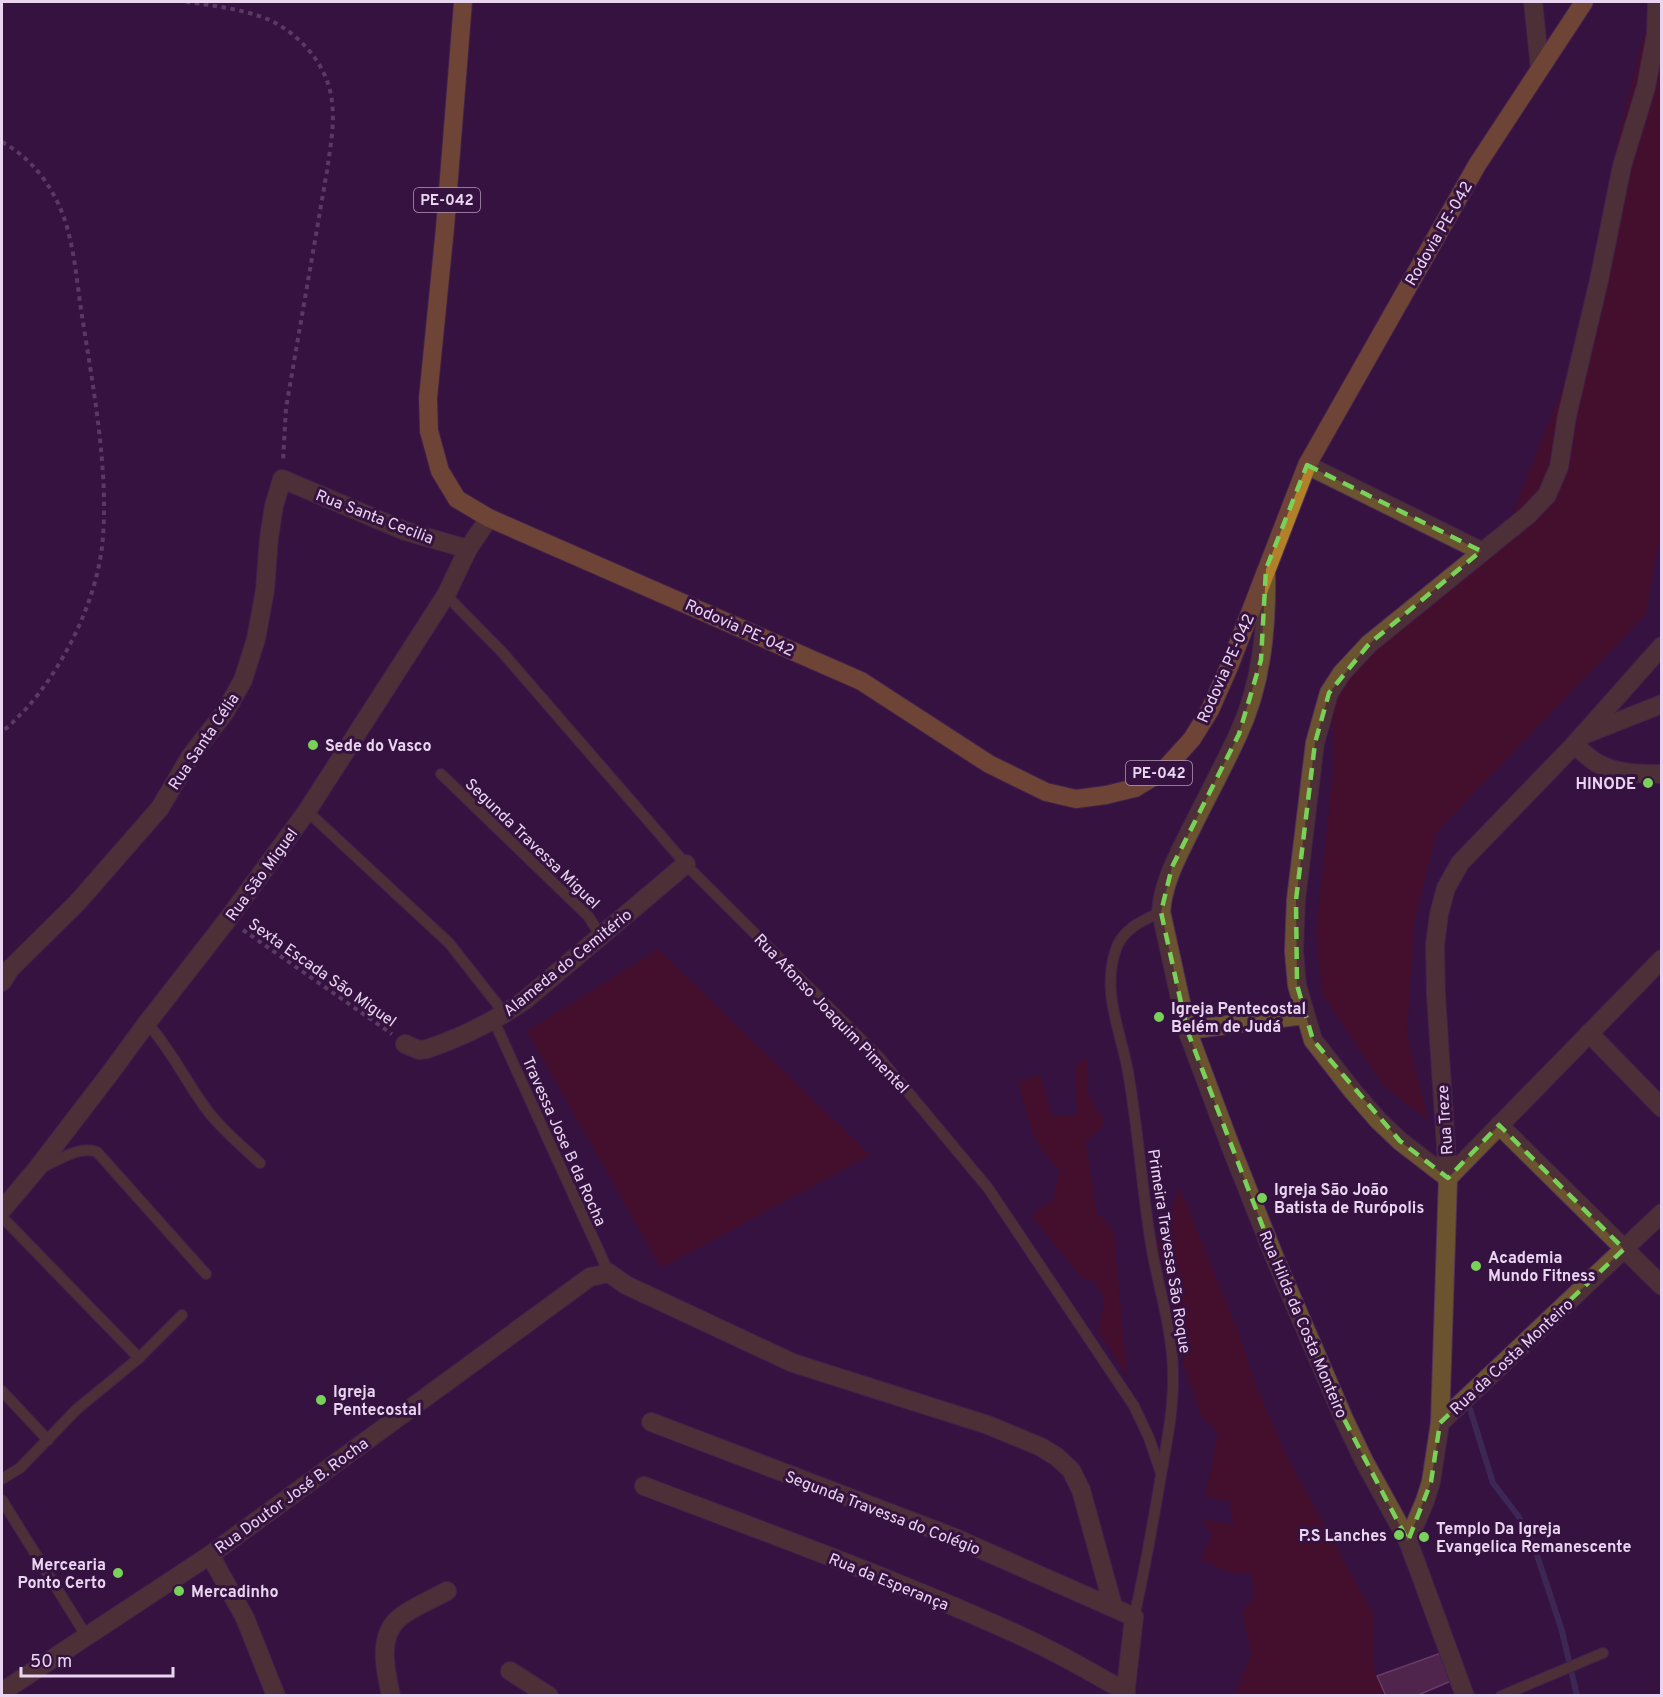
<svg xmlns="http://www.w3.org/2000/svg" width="1663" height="1697" font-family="Overpass,sans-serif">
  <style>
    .green { fill: #580a18 }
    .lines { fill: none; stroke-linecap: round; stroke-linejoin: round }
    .stream { stroke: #46406f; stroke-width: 6 }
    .building { fill: #703c61; stroke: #a56d94; stroke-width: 1.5 }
    .lane-casing { stroke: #52315b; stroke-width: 12 }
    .street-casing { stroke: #52315b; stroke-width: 20 }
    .primary-casing { stroke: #52315b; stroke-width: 20 }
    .path { stroke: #876b90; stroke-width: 4; stroke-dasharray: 4.5 4.5; stroke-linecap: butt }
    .lane { stroke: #6a532e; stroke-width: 10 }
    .street { stroke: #6a532e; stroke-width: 18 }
    .primary { stroke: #b18028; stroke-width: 18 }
    .marked { fill: none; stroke: #78d158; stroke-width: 4.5; stroke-dasharray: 12 8; stroke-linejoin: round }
    .poi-dot { fill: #78d158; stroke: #35123f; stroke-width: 2 }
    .labels { text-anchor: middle; stroke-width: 6; stroke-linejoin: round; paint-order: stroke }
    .shield { fill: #35123f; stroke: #b49abc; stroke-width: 1.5 }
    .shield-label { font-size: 15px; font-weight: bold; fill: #ead5f1 }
    .street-label { font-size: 16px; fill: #ead5f1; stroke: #35123f }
    .poi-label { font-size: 16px; font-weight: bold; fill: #ead5f1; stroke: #35123f; text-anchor: start }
  </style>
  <rect width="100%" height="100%" fill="#35123f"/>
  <g class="green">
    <polygon points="1646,2 1661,2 1662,537 1656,554 1646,614 1437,831 1414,922 1407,1035 1428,1120 1384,1086 1322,994 1316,932 1334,762 1331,689 1505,533 1607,275 1615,233 1616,146 1649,14"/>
    <polygon points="658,949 870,1155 661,1268 527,1031"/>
    <polygon points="1087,1058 1087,1092 1105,1123 1086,1142 1096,1210 1114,1233 1127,1377 1098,1330 1105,1300 1095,1282 1081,1277 1031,1215 1053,1200 1060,1171 1042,1151 1032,1132 1018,1082 1040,1075 1052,1116 1077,1115 1075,1066"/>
    <polygon points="1180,1188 1239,1334 1255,1383 1287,1457 1374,1616 1374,1669 1386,1695 1235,1695 1251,1653 1242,1610 1254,1599 1251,1574 1233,1574 1201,1559 1212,1535 1202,1519 1234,1525 1229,1501 1205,1496 1218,1433 1201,1416 1184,1365 1183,1331 1156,1244"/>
  </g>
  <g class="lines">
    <polyline class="stream" points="1470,1409 1493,1483 1519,1517 1534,1546 1562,1631 1577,1696"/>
  </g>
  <polygon class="building" points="1441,1653 1451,1681 1416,1696 1386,1696 1377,1676"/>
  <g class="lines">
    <defs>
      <g id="lane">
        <polyline points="446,595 502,652 690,869 878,1056 988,1188 1134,1406 1149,1438 1161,1473"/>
        <polyline points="441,774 588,916 601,936"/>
        <polyline points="307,811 449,943 505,1014"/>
        <polyline points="494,1021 609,1273"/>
        <path d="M147 1023C171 1049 186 1082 207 1110 222 1130 242 1146 260 1163"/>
        <path d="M41 1168C57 1161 79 1145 97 1152L206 1274"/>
        <polyline points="2,1217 139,1358"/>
        <polyline points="2,1391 48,1440"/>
        <polyline points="2,1479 20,1468 77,1409 139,1358 182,1315"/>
        <polyline points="2,1500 87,1637"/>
        <path d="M1134 1617C1145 1570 1153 1523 1161 1475 1167 1441 1174 1407 1173 1372 1172 1331 1161 1296 1153 1256 1142 1195 1139 1133 1128 1072 1121 1032 1102 994 1115 952 1121 930 1141 921 1161 912"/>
        <polyline points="1501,1696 1603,1653"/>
      </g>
      <g id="street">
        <polyline points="1533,2 1540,68"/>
        <polyline points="1657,2 1656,34 1646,87 1622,166 1599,280 1567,416 1559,467 1547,495 1528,515 1369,644 1342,673 1329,693 1315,743 1296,900 1294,951 1297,985 1313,1040 1352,1090 1378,1120 1400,1141 1448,1178 1662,959"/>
        <polyline points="1307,465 1481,551"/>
        <path d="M1266 571C1267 627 1262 685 1237 737 1223 767 1207 797 1192 827 1179 854 1163 881 1161 912L1187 1030 1230 1145 1276 1261 1344 1419 1364 1461 1408 1541 1465 1696"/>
        <polyline points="1586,734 1662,704"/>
        <path d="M1574 745C1582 751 1589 758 1597 763 1616 774 1640 774 1662 774"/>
        <polyline points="2,982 10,969 77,903 160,808 190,757 225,712 243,680 256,639 265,590 269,538 274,506 282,479 405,531 468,549"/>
        <polyline points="1187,1030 1304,1015"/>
        <polyline points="1589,1033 1662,1108"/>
        <path d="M405 1044 419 1050 427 1049C462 1037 495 1021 525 1000L686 864"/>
        <polyline points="1499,1125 1662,1286"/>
        <polyline points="2,1210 35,1171 108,1076 147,1023 228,919 307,811 446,595 468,549 489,518"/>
        <polyline points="651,1422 953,1537 1134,1617 1125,1696"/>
        <polyline points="1440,1423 1662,1213"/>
        <path d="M644 1486C770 1534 898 1580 1021 1636 1057 1652 1091 1672 1126 1692"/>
        <polyline points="1408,1541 1425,1501 1431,1482 1440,1423 1448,1178 1436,995 1435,945 1439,914 1446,888 1460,863 1574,745 1662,646"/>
        <polyline points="210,1555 245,1618 276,1696"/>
        <polyline points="510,1671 549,1696"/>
        <polyline points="2,1692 210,1555 590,1277 609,1273 626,1285 793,1363 988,1425 1041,1447 1057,1457 1071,1470 1081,1490 1113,1606"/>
        <path d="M391 1696C386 1672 377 1638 398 1619 408 1609 435 1598 447 1591"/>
      </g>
      <polyline id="primary" points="463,2 445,228 428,398 429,431 440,471 457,499 489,518 861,681 989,764 1046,792 1076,799 1106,795 1135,788 1163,771 1192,739 1210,710 1229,667 1307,465 1477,165 1584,2"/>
    </defs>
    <use href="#lane" class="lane-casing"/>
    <use href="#street" class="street-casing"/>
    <use href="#primary" class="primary-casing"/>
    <g class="path">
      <path d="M186 2C212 5 257 11 279 25 306 41 329 70 332 102 335 124 330 149 327 171L286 408 283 461"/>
      <path d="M2 142C26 155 44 175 57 201 74 235 76 278 82 316 93 386 110 477 102 547 95 604 63 668 25 710 17 717 11 726 2 731"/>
      <polyline points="243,930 392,1034"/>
    </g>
    <use href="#lane" class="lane"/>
    <use href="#street" class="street"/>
    <use href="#primary" class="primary"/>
  </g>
  <path d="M0 0H1663V1697H0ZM1307 465 1481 551 1369 644 1329 693 1315 743 1296 900 1297 985 1313 1040 1400 1141 1448 1178 1499 1125 1624 1249 1440 1423 1431 1482 1408 1541 1344 1419 1276 1261 1187 1030 1161 912 1172 867 1239 734 1261 660 1266 569Z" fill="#35123f" fill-opacity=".55" fill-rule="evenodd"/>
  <path class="marked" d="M1307 465 1481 551 1369 644 1329 693 1315 743 1296 900 1297 985 1313 1040 1400 1141 1448 1178 1499 1125 1624 1249 1440 1423 1431 1482 1408 1541 1344 1419 1276 1261 1187 1030 1161 912 1172 867 1239 734 1261 660 1266 569Z"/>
  <g class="poi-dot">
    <circle cx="313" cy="745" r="6"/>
    <circle cx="1648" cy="783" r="6"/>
    <circle cx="1159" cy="1017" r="6"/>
    <circle cx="1262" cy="1198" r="6"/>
    <circle cx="1476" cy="1266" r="6"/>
    <circle cx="321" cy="1400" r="6"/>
    <circle cx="1399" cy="1535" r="6"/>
    <circle cx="1424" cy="1537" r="6"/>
    <circle cx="118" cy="1573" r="6"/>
    <circle cx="179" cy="1591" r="6"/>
  </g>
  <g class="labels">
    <g class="shield">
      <rect x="414" y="188" width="66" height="24" rx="4.5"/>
      <rect x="1126" y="761" width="66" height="24" rx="4.5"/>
    </g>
    <g class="shield-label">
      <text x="447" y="205">PE-042</text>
      <text x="1159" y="778">PE-042</text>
    </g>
    <g class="street-label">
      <text transform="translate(1438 233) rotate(-60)" y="6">Rodovia PE-042</text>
      <text transform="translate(375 516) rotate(21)" y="6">Rua Santa Cecilia</text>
      <text transform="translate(740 627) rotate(24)" y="6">Rodovia PE-042</text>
      <text transform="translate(1225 668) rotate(-66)" y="6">Rodovia PE-042</text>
      <text transform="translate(203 741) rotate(-56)" y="6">Rua Santa Célia</text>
      <text transform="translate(533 843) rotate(44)" y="6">Segunda Travessa Miguel</text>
      <text transform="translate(261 874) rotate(-54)" y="6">Rua São Miguel</text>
      <text transform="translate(567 962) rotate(-39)" y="6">Alameda do Cemitério</text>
      <text transform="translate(323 972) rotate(35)" y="6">Sexta Escada São Miguel</text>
      <text transform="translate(832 1013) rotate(46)" y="6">Rua Afonso Joaquim Pimentel</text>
      <text transform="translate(1444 1120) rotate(-94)" y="6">Rua Treze</text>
      <text transform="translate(565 1141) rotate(66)" y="6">Travessa Jose B da Rocha</text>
      <text transform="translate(1170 1251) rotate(81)" y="6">Primeira Travessa São Roque</text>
      <text transform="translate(1304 1324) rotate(67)" y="6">Rua Hilda da Costa Monteiro</text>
      <text transform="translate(1511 1356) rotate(-43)" y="6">Rua da Costa Monteiro</text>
      <text transform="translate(291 1495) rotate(-36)" y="6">Rua Doutor José B. Rocha</text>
      <text transform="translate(883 1512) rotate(21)" y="6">Segunda Travessa do Colégio</text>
      <text transform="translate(889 1581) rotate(22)" y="6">Rua da Esperança</text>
    </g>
    <g class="poi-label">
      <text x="325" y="751">Sede do Vasco</text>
      <text x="1636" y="789" text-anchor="end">HINODE</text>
      <text x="1171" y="1014">Igreja Pentecostal<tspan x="1171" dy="18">Belém de Judá</tspan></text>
      <text x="1274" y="1195">Igreja São João<tspan x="1274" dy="18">Batista de Rurópolis</tspan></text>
      <text x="1488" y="1263">Academia<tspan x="1488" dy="18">Mundo Fitness</tspan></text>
      <text x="333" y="1397">Igreja<tspan x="333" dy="18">Pentecostal</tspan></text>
      <text x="1436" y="1534">Templo Da Igreja<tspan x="1436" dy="18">Evangelica Remanescente</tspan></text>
      <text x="1387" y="1541" text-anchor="end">P.S Lanches</text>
      <text x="106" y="1570" text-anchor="end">Mercearia<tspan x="106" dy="18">Ponto Certo</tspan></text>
      <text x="191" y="1597">Mercadinho</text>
    </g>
  </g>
  <rect width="1663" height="1697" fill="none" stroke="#ead5f1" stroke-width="6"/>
  <path d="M21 1667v9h152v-9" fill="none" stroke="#ead5f1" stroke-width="3"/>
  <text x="30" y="1667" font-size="18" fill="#ead5f1" stroke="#35123f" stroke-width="4.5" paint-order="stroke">50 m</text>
</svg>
